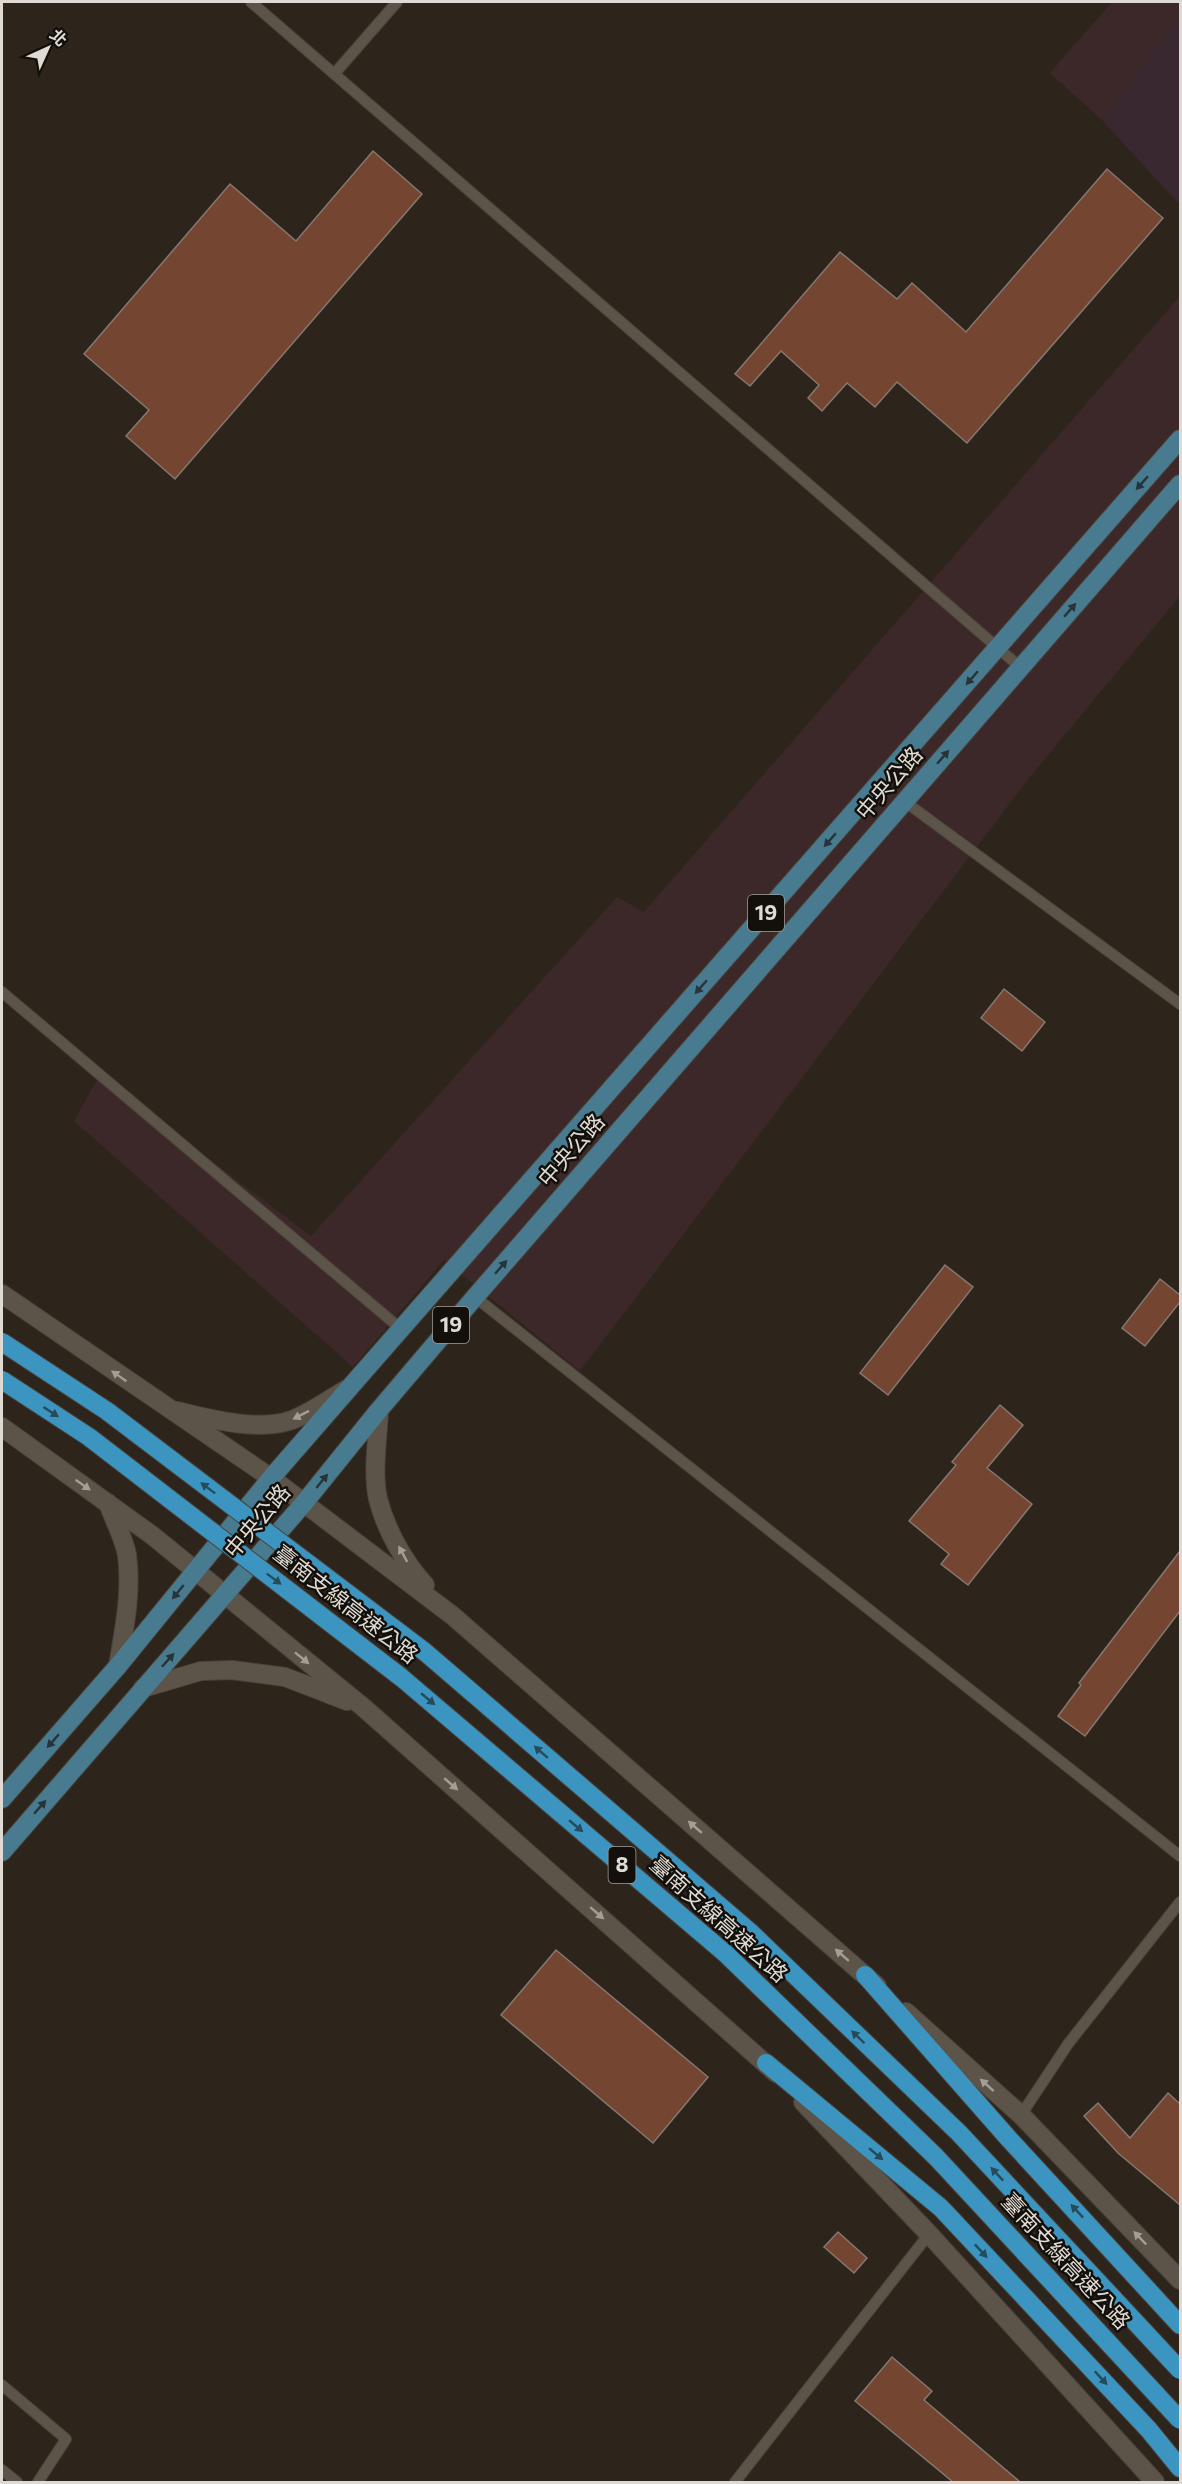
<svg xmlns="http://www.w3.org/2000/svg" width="1182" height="2484" font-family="Commissioner,'Noto Sans TC',sans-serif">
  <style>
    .commercial { fill: #3c2828 }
    .industrial { fill: #3a2830 }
    .building { fill: #744631; stroke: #867771; stroke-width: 1.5 }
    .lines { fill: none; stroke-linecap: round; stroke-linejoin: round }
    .service-casing { stroke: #4a433b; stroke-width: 12 }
    .minor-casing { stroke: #4a433b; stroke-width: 20 }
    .primary-casing { stroke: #4a433b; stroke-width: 20 }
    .motorway-casing { stroke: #4a433b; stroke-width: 20 }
    .service { stroke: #5d5449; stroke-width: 10 }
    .minor { stroke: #5d5449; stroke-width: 18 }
    .primary { stroke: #497b90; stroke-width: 18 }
    .motorway { stroke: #3b95c0; stroke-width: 18 }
    .motorway-bridge-casing { stroke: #4a433b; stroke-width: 20; stroke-linecap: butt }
    .motorway-bridge { stroke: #3b95c0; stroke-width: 18 }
    .oneway { fill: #26353a }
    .oneway2 { fill: #a49e95 }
    .oneway3 { fill: #254b5c }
    .labels { text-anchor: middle; stroke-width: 5; stroke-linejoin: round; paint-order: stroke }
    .shield { fill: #130f0b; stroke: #a29d97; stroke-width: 1.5 }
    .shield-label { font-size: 21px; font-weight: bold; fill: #dfdad3 }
    .street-label { font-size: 22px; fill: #dfdad3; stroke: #130f0b }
  </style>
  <rect width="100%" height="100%" fill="#2d251c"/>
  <g class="commercial">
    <polygon points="1112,2 1180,2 1180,16 1102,120 1050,73"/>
    <polygon points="1180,296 1180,493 1176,498 1180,502 1180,596 1029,778 580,1371 444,1260 353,1367 74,1121 99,1076 311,1236 617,897 644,912"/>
  </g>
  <polygon class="industrial" points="1180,16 1180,205 1102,120"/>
  <g class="building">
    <polygon points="373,151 422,194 175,479 126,436 149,410 84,354 230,184 296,241"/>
    <polygon points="1107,169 1163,218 967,443 897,382 875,407 847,383 822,411 808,398 819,385 781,351 750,386 735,374 840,252 897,299 912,283 966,332"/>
    <polygon points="1004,989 1045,1022 1022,1051 981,1018"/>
    <polygon points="945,1265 973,1287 888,1395 860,1373"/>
    <polygon points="1160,1279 1180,1295 1180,1302 1145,1346 1122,1328"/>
    <polygon points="1000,1405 1023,1425 987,1468 1032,1504 968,1585 941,1564 949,1554 909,1521 956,1465 952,1462"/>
    <polygon points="1180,1551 1180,1611 1085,1736 1058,1716 1081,1685 1079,1683"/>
    <polygon points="556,1950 708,2077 653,2143 501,2015"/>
    <polygon points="1168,2093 1180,2104 1180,2205 1118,2153 1084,2116 1098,2103 1130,2138"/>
    <polygon points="838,2232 867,2258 854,2273 824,2247"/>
    <polygon points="892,2357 932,2391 924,2400 1020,2482 953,2482 855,2401"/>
  </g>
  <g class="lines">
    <defs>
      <g id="service">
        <polyline points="251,2 1020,667"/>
        <polyline points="335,73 397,2"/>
        <polyline points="904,801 1180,1004"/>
        <polyline points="2,992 401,1329"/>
        <polyline points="475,1297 1180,1856"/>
        <polyline points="1021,2115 1068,2044 1180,1902"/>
        <polyline points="2,2385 66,2439 38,2482"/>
        <polyline points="2,2470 17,2482"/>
        <polyline points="735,2482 929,2234"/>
      </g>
      <g id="minor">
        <polyline points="2,1294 271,1478 453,1616 877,1986"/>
        <path d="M379 1410C378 1438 372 1472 378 1499 386 1530 404 1562 425 1585"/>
        <path d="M177 1411C212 1419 257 1432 292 1420 310 1413 328 1400 345 1390"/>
        <polyline points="2,1427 153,1536 363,1707 776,2073"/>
        <path d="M108 1503C114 1520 124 1538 127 1555 132 1592 124 1630 118 1666"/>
        <polyline points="143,1688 201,1671 232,1670 285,1677 347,1701"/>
        <polyline points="906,2012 1021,2115 1180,2280"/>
        <polyline points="803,2102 929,2234 1155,2482"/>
      </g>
      <g id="primary">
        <polyline points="2,1799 118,1666 271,1478 351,1386 1180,439"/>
        <polyline points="2,1852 304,1503 379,1410 475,1297 1180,484"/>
      </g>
      <g id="motorway">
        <polyline points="865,1975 1009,2139 1180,2325"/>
        <polyline points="766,2063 941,2208 1149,2430 1180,2468"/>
      </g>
    </defs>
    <use href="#service" class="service-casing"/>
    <use href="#minor" class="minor-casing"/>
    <use href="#primary" class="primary-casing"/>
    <use href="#motorway" class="motorway-casing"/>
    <use href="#service" class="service"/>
    <use href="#minor" class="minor"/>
    <use href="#primary" class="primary"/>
    <use href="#motorway" class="motorway"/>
    <defs>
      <g id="motorway-bridge">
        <polyline points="2,1342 107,1411 425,1652 750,1932 959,2133 1180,2370"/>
        <polyline points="2,1380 89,1437 402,1678 726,1954 936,2157 1180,2420"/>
      </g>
    </defs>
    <use href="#motorway-bridge" class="motorway-bridge-casing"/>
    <use href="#motorway-bridge" class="motorway-bridge"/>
  </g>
  <defs><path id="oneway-solid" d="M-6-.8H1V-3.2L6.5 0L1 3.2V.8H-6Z" transform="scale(1.5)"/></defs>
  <g class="oneway">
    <use href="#oneway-solid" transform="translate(1142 483) rotate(131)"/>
    <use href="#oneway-solid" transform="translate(1070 610) rotate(-49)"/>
    <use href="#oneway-solid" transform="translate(972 678) rotate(131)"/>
    <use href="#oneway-solid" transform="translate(943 757) rotate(-49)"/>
    <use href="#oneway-solid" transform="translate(830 840) rotate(131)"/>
    <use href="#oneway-solid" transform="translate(701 987) rotate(131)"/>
    <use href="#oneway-solid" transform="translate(501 1267) rotate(-49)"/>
    <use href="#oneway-solid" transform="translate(322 1481) rotate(-51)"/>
    <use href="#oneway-solid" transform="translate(178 1592) rotate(129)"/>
    <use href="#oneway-solid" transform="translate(168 1660) rotate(-48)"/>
    <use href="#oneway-solid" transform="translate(53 1741) rotate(131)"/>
    <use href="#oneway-solid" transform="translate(40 1807) rotate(-49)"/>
  </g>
  <g class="oneway2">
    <use href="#oneway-solid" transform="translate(119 1376) rotate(-145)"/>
    <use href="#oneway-solid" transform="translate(301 1415) rotate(153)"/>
    <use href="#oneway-solid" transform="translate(83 1485) rotate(35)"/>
    <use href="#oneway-solid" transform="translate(403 1554) rotate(-118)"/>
    <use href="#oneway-solid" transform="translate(302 1658) rotate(39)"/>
    <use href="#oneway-solid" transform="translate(451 1784) rotate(41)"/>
    <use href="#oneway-solid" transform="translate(695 1827) rotate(-139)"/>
    <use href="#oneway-solid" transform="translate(597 1913) rotate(41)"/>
    <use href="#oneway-solid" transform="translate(842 1955) rotate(-139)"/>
    <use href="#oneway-solid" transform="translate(987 2085) rotate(-138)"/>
    <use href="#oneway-solid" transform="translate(1140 2238) rotate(-134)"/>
  </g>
  <g class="oneway3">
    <use href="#oneway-solid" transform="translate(51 1412) rotate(33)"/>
    <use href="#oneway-solid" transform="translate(208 1488) rotate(-143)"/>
    <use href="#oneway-solid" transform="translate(274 1579) rotate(37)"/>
    <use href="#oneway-solid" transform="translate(428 1699) rotate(40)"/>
    <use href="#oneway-solid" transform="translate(541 1752) rotate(-139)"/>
    <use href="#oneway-solid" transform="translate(576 1826) rotate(40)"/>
    <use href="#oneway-solid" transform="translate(858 2037) rotate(-136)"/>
    <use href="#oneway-solid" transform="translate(876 2154) rotate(40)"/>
    <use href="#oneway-solid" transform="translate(997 2174) rotate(-133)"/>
    <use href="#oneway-solid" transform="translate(1077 2211) rotate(-133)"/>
    <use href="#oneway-solid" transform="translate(981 2251) rotate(47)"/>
    <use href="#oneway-solid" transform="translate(1101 2378) rotate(47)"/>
  </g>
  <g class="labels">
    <g class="shield">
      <rect x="748" y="895" width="36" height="36" rx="4.5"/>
      <rect x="433" y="1307" width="36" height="36" rx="4.5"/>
      <rect x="608.5" y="1847" width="27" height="36" rx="4.5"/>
    </g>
    <g class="shield-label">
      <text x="766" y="920">19</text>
      <text x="451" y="1332">19</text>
      <text x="622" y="1872">8</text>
    </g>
    <g class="street-label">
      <text transform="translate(889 783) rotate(-49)" y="8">中央公路</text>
      <text transform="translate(571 1150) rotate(-49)" y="8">中央公路</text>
      <text transform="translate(257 1521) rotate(-50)" y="8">中央公路</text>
      <text transform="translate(346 1604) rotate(38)" y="8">臺南支線高速公路</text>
      <text transform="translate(719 1919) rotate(42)" y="8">臺南支線高速公路</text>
      <text transform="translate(1066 2261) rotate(47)" y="8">臺南支線高速公路</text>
    </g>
  </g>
  <rect width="1182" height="2484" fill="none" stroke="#dfdad3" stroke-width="6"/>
  <g transform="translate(48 48) rotate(45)" stroke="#130f0b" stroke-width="4.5" paint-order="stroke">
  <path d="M0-4.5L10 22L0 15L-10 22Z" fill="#dfdad3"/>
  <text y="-9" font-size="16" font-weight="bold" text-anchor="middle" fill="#dfdad3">北</text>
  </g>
</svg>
